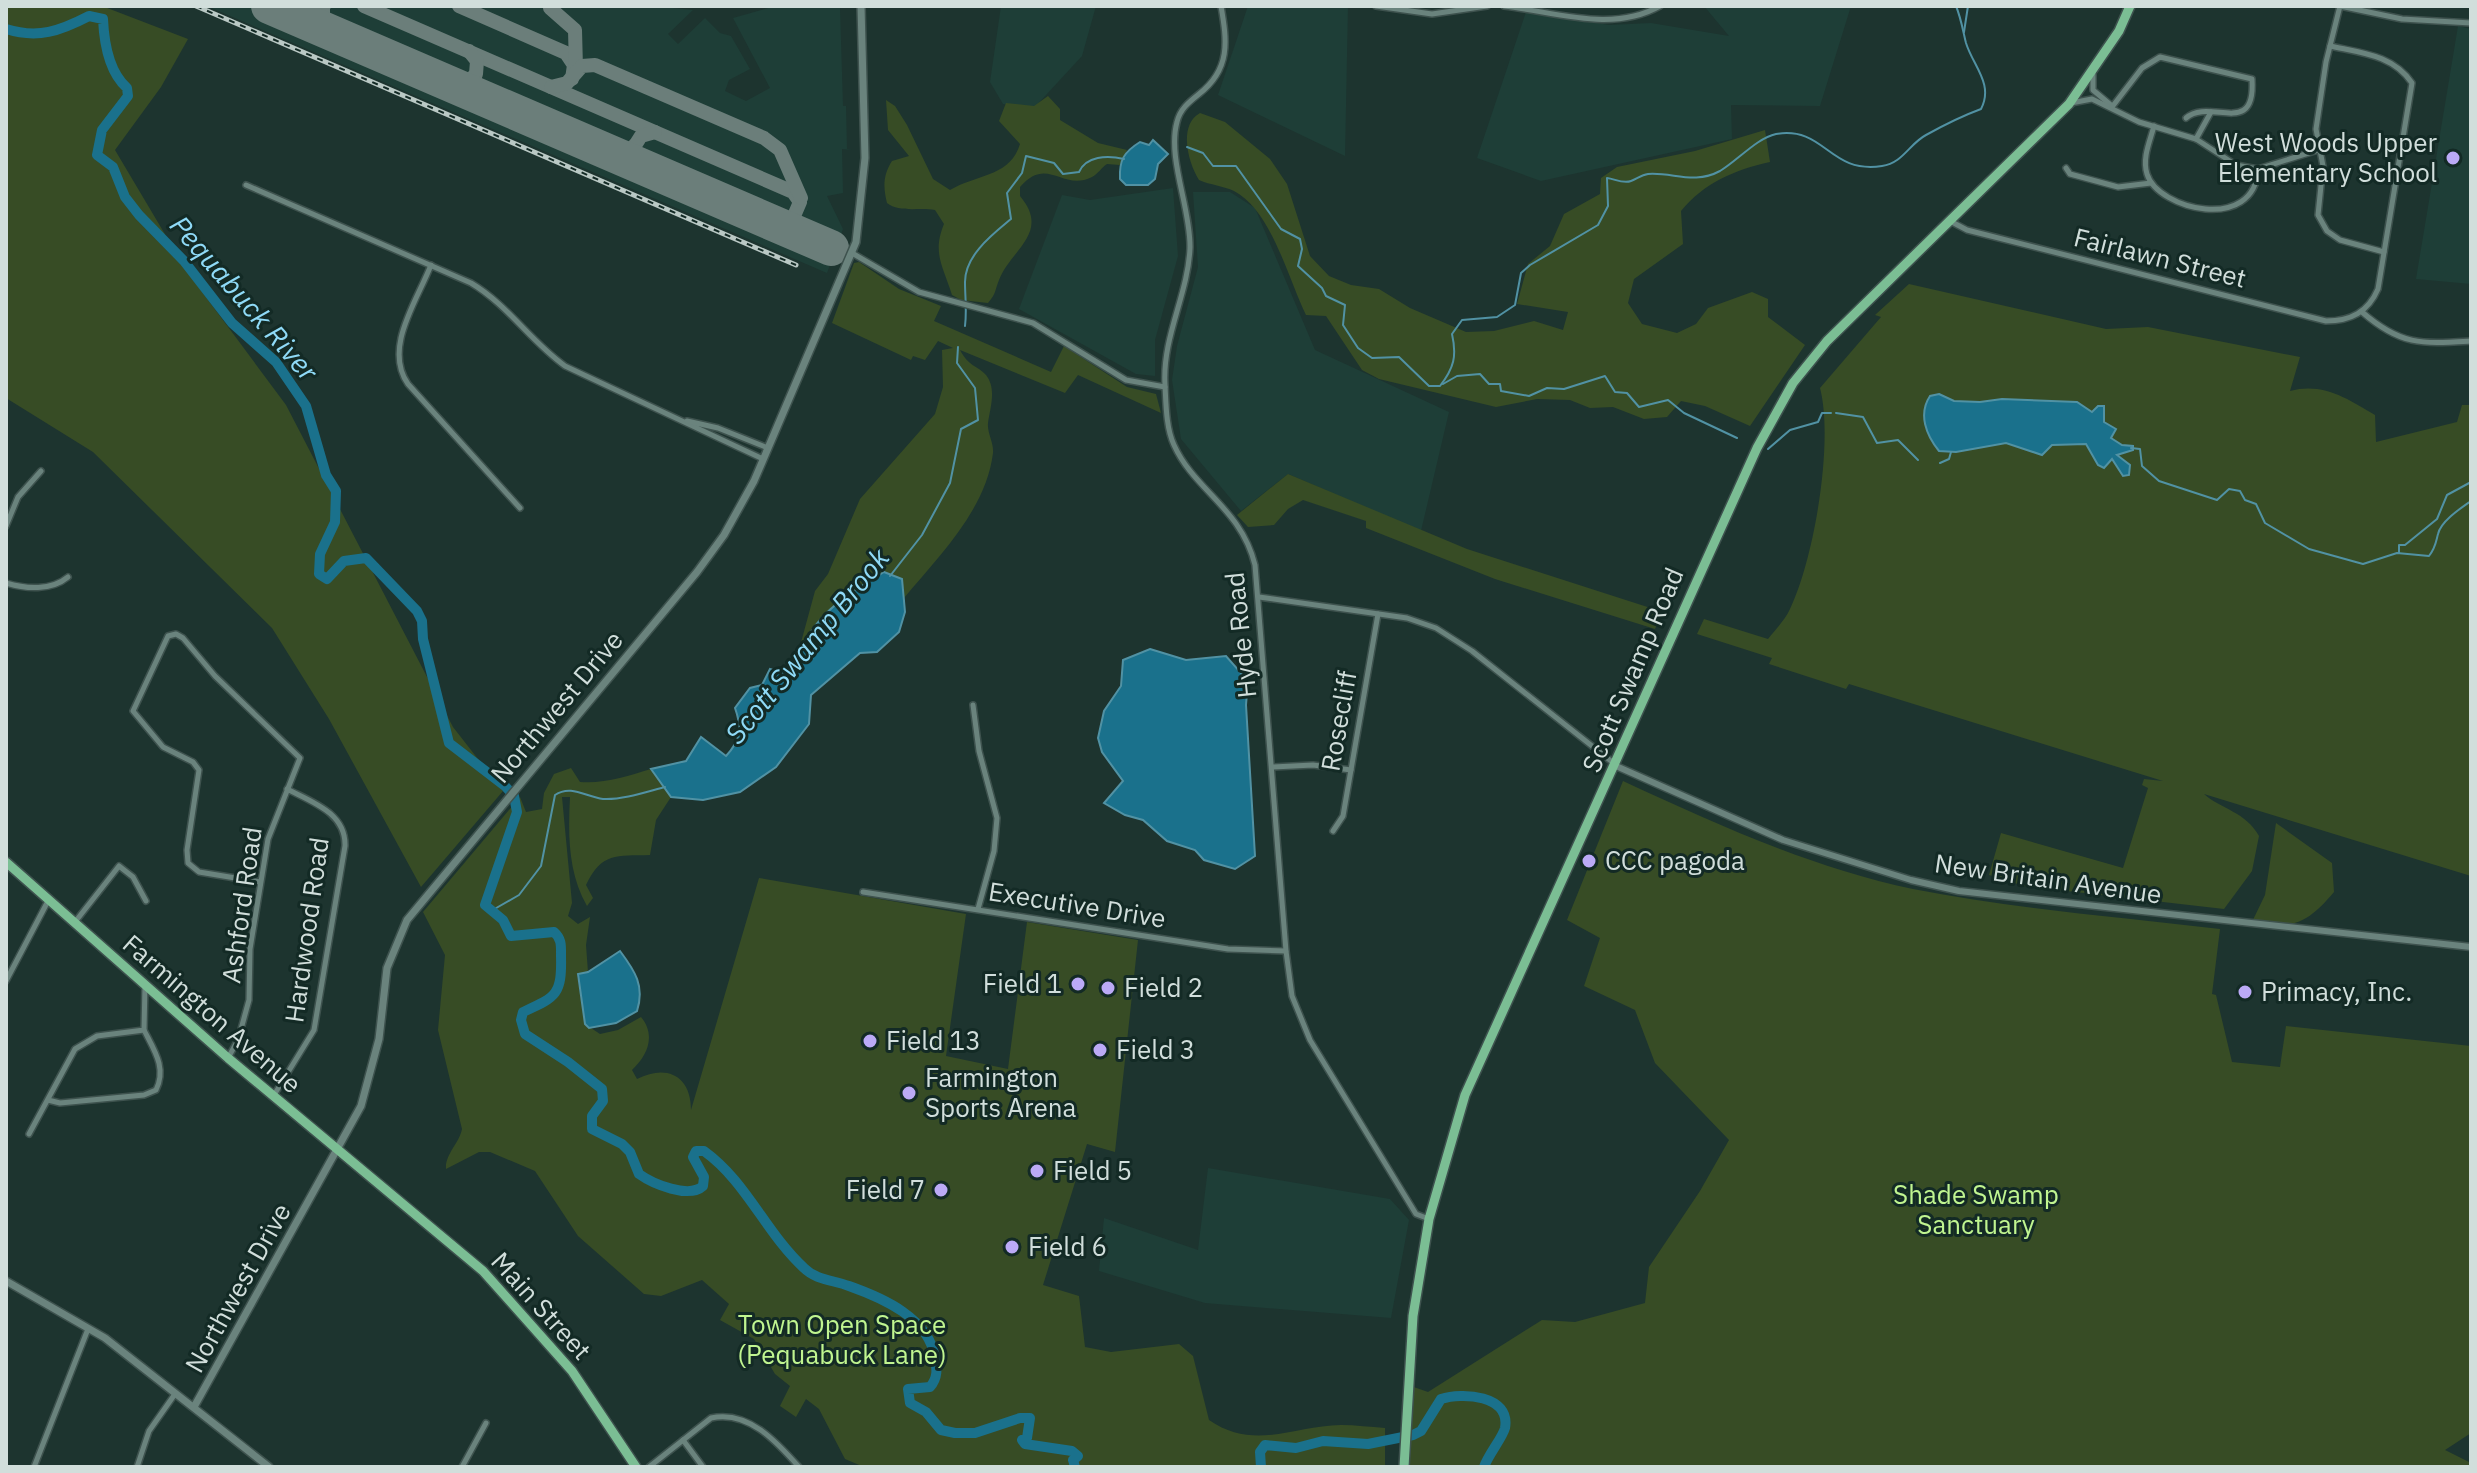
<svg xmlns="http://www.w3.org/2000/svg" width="2477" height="1473" font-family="'IBM Plex Sans',sans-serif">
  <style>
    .built { fill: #1e3e37 }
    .green { fill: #374c25 }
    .water { fill: #1a718c; stroke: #5192a4; stroke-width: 2 }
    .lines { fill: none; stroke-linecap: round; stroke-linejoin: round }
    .stream { stroke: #5192a4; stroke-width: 2 }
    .river { stroke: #1a718c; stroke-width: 10 }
    .taxiway { stroke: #6b7e7a; stroke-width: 14 }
    .runway { stroke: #6b7e7a; stroke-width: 36 }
    .minor-casing { stroke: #3e524e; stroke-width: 8 }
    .tertiary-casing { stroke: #3e524e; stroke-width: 9 }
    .secondary-casing { stroke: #3e524e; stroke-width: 10 }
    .trunk-casing { stroke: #3e524e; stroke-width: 12 }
    .minor { stroke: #6a837d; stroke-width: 5 }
    .tertiary { stroke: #6a837d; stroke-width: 6 }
    .secondary { stroke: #6a837d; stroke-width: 7 }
    .trunk { stroke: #7bbe94; stroke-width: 9 }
    .rail-casing { stroke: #b9c8c4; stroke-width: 5 }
    .rail { stroke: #132a25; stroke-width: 2; stroke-dasharray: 6; stroke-linecap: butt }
    .poi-dot { fill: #bbaaf6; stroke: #132a25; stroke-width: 3 }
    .labels { text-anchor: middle; stroke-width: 6; stroke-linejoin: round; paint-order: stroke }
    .poi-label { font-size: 26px; fill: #d1dedb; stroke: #132a25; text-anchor: start }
    .street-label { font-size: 26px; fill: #d1dedb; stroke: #132a25 }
    .park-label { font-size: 26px; fill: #c0f590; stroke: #132a25 }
    .water-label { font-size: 28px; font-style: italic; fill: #8fdaf7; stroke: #132a25 }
  </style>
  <rect width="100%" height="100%" fill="#1d342f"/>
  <g class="built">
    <polygon points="207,6 653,6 693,10 668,34 678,44 705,18 720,33 731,36 750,69 729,80 725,91 746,101 770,88 733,18 772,7 840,8 843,106 846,106 847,149 852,150 842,149 843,193 827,196 843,229 827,273"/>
    <polygon points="1001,6 1096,6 1082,56 1034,108 1003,104 990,82"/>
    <polygon points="1248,6 1348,6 1345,156 1218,95"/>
    <polygon points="1704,6 1851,6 1820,106 1731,105 1732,139 1541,181 1477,158 1526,12 1609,25 1651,23 1729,36"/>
    <polygon points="2458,26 2471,29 2471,284 2416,279"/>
    <polygon points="1173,188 1178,256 1155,340 1155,376 1136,374 1019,309 1062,195 1090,200"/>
    <polygon points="1193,192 1230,192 1255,208 1315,350 1449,412 1421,531 1288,474 1241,511 1181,439 1172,380 1177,346 1198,267"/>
    <polygon points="1208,1168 1390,1199 1409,1220 1391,1318 1205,1303 1099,1271 1104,1218 1198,1250"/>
  </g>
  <g class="green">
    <polygon points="6,6 102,6 188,39 161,87 115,150 188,273 286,405 453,727 503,791 421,887 329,719 272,628 93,452 6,398"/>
    <path d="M1048 96 1060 109V120L1098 143 1127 150 1120 165 1107 164C1101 168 1098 174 1092 177 1062 192 1048 155 1020 187V196C1051 233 1011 249 999 280 995 290 996 294 988 303L961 300 952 295C943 266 932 253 944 224L935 210C920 207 899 213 887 203 883 187 883 175 892 161L909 156 888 130 886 100 895 106 907 125 933 179 950 190C977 174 1010 177 1020 144L999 121 1006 103 1034 106Z"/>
    <path d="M1200 113 1225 122 1270 159 1287 184 1310 256 1329 276 1351 285 1379 289 1410 308 1466 332 1494 331 1534 321 1563 330 1568 312 1517 304 1528 264 1550 246 1564 214 1600 194 1601 178 1617 167 1695 151 1765 130 1770 162C1734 170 1704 183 1681 211L1683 244 1634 279 1628 303 1642 324 1677 333 1696 324 1708 308 1752 292 1768 299V317L1805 345 1750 426 1705 406 1681 401 1667 417 1644 419 1613 407 1590 408 1570 400 1537 399 1496 407 1379 379 1362 370 1326 316 1306 315C1288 278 1271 210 1234 191 1224 186 1210 185 1199 180 1188 163 1178 125 1200 113Z"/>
    <path d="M859 262 899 289 941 306 934 321 1051 372 1064 346 1127 387 1156 394 1161 413 1078 375 1065 393 960 350C969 367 977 365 986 375 997 389 990 408 988 423 987 433 994 443 993 453 986 510 939 556 904 598V588L800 646 815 591 828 574 860 499 935 414 943 387 942 350 953 348 938 341 925 360 913 356 911 360 832 323 854 263Z"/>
    <path d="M1909 284 2106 329 2148 327 2300 357 2290 391C2323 382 2348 399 2375 415L2376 442 2457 422 2462 405H2471V876L2204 794C2221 809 2246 812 2259 836L2252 871 2224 909 2024 886 1989 875 2001 833 2123 868 2148 788 2142 785 2144 779 2163 781 1849 684 1846 689 1769 664 1772 658 1697 634 1704 619 1768 639C1775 630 1785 620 1790 609 1814 559 1834 442 1820 388L1881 317 1875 315Z"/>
    <polygon points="1288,474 1467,549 1663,612 1655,629 1495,579 1366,528 1366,521 1303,500 1288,509 1274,525 1248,527 1237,515"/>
    <path d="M571 768 580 782C604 784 628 776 651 769L671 797 656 820 650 855C616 856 602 852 586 885L593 898 587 906C568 873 568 835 570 797H562L572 903 568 916 578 924 590 917 586 945 588 972 577 974 585 1024 600 1034 618 1030 641 1017C656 1035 648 1055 632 1070L637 1079C666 1064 691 1075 691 1110L759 878 966 914 946 1056 1008 1069 1027 922 1138 940 1115 1152 1087 1144 1043 1285 1079 1296 1085 1347 1111 1352 1179 1344 1193 1356 1209 1420C1254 1451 1293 1426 1341 1425 1356 1425 1370 1427 1385 1428V1467H864L845 1459 819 1409 806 1399 796 1417 780 1406 790 1386 775 1374 754 1339 720 1320 729 1304 702 1280 661 1296 644 1294 578 1236 535 1171 490 1152H479L446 1169C445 1154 459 1144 462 1129L438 1030 445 955 423 912 520 797 526 812 542 809 544 793 554 774Z"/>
    <path d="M1623 781C1716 824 1812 868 1913 889 2014 909 2118 917 2220 929L2212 994 2216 995 2232 1062 2280 1067 2286 1026 2471 1046V1433L2445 1450 2471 1463V1467H1404L1408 1385 1428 1392 1542 1320 1575 1322 1645 1303 1649 1267 1700 1191 1729 1140 1655 1063 1635 1010 1584 986 1600 938 1567 920Z"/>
    <path d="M2276 823 2332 863 2334 892C2306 925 2294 928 2251 924L2265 895Z"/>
  </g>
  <g class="water">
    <path d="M1153 140 1168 154 1158 164 1155 179 1148 185H1126L1120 179C1119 160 1124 152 1140 142L1149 145Z"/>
    <path d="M1939 394 1954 401 1980 402 2002 399 2077 402 2092 412 2098 406H2104V422L2116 429 2111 438 2122 445 2133 446V450L2117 455 2130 465 2129 475 2123 476 2112 459 2104 468 2098 465 2086 444 2052 445 2042 455 2006 443 1956 452 1939 451C1926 435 1918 414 1930 396Z"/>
    <path d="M884 572 902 579 905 612 899 632 877 652 860 653 811 695 809 724 776 767 740 792 703 800 671 797 651 769 686 761 701 737 726 756C741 740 742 728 735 708L750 688 762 685 770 669 790 675C809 619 835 602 884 572Z"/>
    <polygon points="1150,649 1186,660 1226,656 1248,681 1246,705 1255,856 1235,869 1204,860 1195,850 1167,841 1143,820 1125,815 1104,803 1123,781 1102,752 1098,738 1104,711 1121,686 1123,660"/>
    <path d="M620 951C635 971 645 986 637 1011L616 1023 589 1028 585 1024 578 974 588 972Z"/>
  </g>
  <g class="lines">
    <g class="stream">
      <polyline points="1964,32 1968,6"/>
      <path d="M1187 147 1203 153 1213 166H1236L1281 229 1300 239 1302 249 1298 266 1322 288 1326 296 1345 305 1343 325 1358 348 1372 358 1399 357 1429 386H1440C1454 368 1457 356 1452 334L1462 320 1497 317 1515 305 1521 273 1530 265 1598 225 1608 206 1607 178C1615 179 1623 184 1631 181 1637 179 1641 175 1648 174 1673 172 1694 185 1720 171 1737 161 1757 138 1776 134 1826 126 1828 174 1882 166 1903 163 1909 144 1926 135 1944 125 1962 116 1981 109 1994 84 1973 66 1966 43 1963 31 1961 18 1956 6"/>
      <path d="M965 326C967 310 965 297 965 282 965 255 993 234 1011 219L1007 193 1022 173 1026 156 1054 163 1063 174 1079 172C1086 156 1107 155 1124 159"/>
      <polyline points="1443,384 1457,376 1480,374 1489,384 1500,384 1501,391 1529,396 1547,388 1564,389 1605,376 1615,392 1627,393 1639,407 1668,400 1684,413 1737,438"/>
      <polyline points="1836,413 1863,417 1877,443 1898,440 1918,460"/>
      <path d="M2131 448 2140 449 2142 466 2159 481 2217 500 2229 489 2240 491 2245 500 2256 504 2265 523 2309 549 2363 564 2397 553 2429 556C2436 547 2436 541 2438 534 2441 521 2461 508 2471 501"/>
      <polyline points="1768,449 1790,430 1818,422 1822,413 1831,413"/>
      <polyline points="1940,463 1949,459 1951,452"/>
      <polyline points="2399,553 2399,545 2405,545 2437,519 2447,495 2471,482"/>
      <polyline points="890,576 922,535 950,483 961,429 978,420 975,388 957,363 958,347"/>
      <path d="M491 911 519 895 541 866 555 795C571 784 586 797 603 799 623 800 646 792 665 787"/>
    </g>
    <g class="river">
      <path d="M6 29C38 39 60 31 89 16L103 19C104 41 109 72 127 88L128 96 102 130 97 155 113 167 125 197 139 215 184 261 232 323 276 362 306 406 326 475 336 491 335 522 320 554 319 574 327 579 344 561 366 558 417 611 422 621 423 639 449 743 505 786 514 796 517 812 485 905 503 920 511 936 554 932C562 939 561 946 561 956 562 995 556 997 523 1012L521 1020 525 1034 568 1062 602 1089 603 1101 592 1116V1129L622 1144 630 1152 639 1174C653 1184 689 1199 703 1186L704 1177 693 1157 696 1151H704C747 1182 765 1232 804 1268 816 1280 833 1280 849 1286 883 1298 929 1318 935 1358 937 1369 938 1378 930 1387L908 1389 910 1403 926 1412 941 1430 955 1433H975L1020 1418H1030L1027 1438 1022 1440 1025 1444 1072 1451 1078 1456 1073 1460 1075 1467"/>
      <path d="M1261 1467 1260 1452 1265 1445 1296 1448 1323 1441 1368 1444 1413 1435 1421 1431 1441 1399C1462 1392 1511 1395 1505 1428 1503 1437 1488 1455 1484 1467"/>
    </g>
    <g class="taxiway">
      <polyline points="364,6 793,192 800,202 788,230"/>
      <polyline points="459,6 566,53 574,65 572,79"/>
      <polyline points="550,8 575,30 576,68"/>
      <polyline points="323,9 323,22 332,34"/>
      <polyline points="298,18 314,18 324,6"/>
      <polyline points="475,75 475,86 484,99"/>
      <polyline points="452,85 467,83 476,74 477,61 469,51"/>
      <polyline points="551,87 567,83 582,66 595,65 764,138 780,150 801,198"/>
      <polyline points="614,155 627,152 635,145"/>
      <polyline points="645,168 637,161 634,147 641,136 655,132"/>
    </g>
    <polyline class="runway" points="269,6 831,248"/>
    <defs>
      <g id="minor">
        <path d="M1221 6C1227 41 1231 69 1199 94 1189 102 1180 109 1177 122 1167 158 1191 209 1190 248 1188 295 1162 337 1165 385 1166 404 1166 428 1174 445 1194 490 1241 508 1255 565L1286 951 1292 996 1310 1040 1416 1214 1429 1219"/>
        <polyline points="1376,6 1432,14 1487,6"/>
        <path d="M1504 6C1556 12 1612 33 1660 6"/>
        <polyline points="2340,6 2326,62 2316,129 2323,166 2318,215 2327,231 2340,240 2384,252"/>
        <polyline points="2340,6 2402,19 2471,23"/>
        <polyline points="2093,74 2093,90 2112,106"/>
        <polyline points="2071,103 2092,99 2139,122 2196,139 2236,165 2258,169 2318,150"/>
        <path d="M2112 107 2142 68 2160 57 2252 79C2256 139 2210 97 2186 118"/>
        <path d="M2154 126C2150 141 2142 158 2147 174 2158 210 2255 233 2258 169"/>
        <polyline points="2196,139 2211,112"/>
        <polyline points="2066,168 2070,174 2118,187 2151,183"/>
        <path d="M246 185 471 283C508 305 530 341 565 366L763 459"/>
        <path d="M1950 221 1967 230 2326 321C2351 321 2368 312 2378 289L2412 83C2393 55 2362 53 2330 46"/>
        <polyline points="852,253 919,292 1033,323 1126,380 1165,387"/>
        <path d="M431 265C417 301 383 348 408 384L520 508"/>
        <path d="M2362 312C2401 346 2422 344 2471 341"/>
        <polyline points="687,421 718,428 768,448"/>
        <polyline points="6,526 18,497 41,471"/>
        <path d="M6 583C26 589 51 591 68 577"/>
        <polyline points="1259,597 1407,618 1436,628 1472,651 1616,765"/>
        <polyline points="973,705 979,751 997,818 994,851 978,909"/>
        <polyline points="1273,767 1313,765 1351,770"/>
        <polyline points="1333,831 1343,816 1378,614"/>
        <polyline points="863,892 1228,949 1286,951"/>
        <polyline points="75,922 119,866 133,877 146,901"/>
        <polyline points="6,981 48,901"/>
        <polyline points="228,1058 238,1040 249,1000 250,949 268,839 300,758 215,676 183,638 176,634 168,636 133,711 163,747 193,762 199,770 187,850 188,863 199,872 260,882"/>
        <path d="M274 1095 314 1030 345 846C346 813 312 802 287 789"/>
        <path d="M48 1100 60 1103 144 1095 156 1090C167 1068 154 1050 144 1030"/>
        <polyline points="29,1134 75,1049 97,1036 144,1030 145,985"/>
        <polyline points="683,1440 703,1467"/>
        <polyline points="34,1467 88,1329"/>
        <polyline points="137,1467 149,1431 175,1394"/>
        <polyline points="462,1467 486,1423"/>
        <path d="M649 1467 711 1418C748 1410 776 1441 799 1467"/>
      </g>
      <polyline id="tertiary" points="1616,766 1783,840 1911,880 1959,891 2471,947"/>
      <g id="secondary">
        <polyline points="6,1281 105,1338 269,1467"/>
        <polyline points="194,1407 361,1106 379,1039 387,968 407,920 697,572 724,535 754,481 856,242 865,158 861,6"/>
      </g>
      <g id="trunk">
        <polyline points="6,862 228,1058 483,1271 572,1371 636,1467"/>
        <polyline points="1404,1467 1413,1316 1429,1219 1465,1095 1757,448 1793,383 1827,341 2069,104 2119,31 2130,6"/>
      </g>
    </defs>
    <use href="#minor" class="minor-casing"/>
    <use href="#tertiary" class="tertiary-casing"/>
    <use href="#secondary" class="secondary-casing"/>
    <use href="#trunk" class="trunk-casing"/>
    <use href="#minor" class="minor"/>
    <use href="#tertiary" class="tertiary"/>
    <use href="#secondary" class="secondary"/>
    <use href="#trunk" class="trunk"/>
    <defs>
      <polyline id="rail" points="196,6 796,265"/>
    </defs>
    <use href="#rail" class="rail-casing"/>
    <use href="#rail" class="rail"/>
  </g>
  <g class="poi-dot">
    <circle cx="2453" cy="158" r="8"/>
    <circle cx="1589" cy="861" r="8"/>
    <circle cx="1078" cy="984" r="8"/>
    <circle cx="1108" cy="988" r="8"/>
    <circle cx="2245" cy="992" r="8"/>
    <circle cx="870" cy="1041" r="8"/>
    <circle cx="1100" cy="1050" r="8"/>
    <circle cx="909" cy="1093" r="8"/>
    <circle cx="1037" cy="1171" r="8"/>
    <circle cx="941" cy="1190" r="8"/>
    <circle cx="1012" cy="1247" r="8"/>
  </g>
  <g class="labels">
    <g class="poi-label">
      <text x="2437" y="152" text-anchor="end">West Woods Upper<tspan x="2437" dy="30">Elementary School</tspan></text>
      <text x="1605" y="870">CCC pagoda</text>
      <text x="1062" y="993" text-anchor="end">Field 1</text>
      <text x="1124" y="997">Field 2</text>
      <text x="2261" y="1001">Primacy, Inc.</text>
      <text x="886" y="1050">Field 13</text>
      <text x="1116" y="1059">Field 3</text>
      <text x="925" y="1087">Farmington<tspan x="925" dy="30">Sports Arena</tspan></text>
      <text x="1053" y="1180">Field 5</text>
      <text x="925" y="1199" text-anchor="end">Field 7</text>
      <text x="1028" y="1256">Field 6</text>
    </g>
    <g class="street-label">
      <text transform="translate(2160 258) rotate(14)" y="9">Fairlawn Street</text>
      <text transform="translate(1241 635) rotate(-96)" y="9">Hyde Road</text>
      <text transform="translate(1633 670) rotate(-67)" y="9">Scott Swamp Road</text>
      <text transform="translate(557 707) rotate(-50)" y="9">Northwest Drive</text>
      <text transform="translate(1339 721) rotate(-80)" y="9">Rosecliff</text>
      <text transform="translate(2048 879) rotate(8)" y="9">New Britain Avenue</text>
      <text transform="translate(242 905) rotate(-82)" y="9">Ashford Road</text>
      <text transform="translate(1077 905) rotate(9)" y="9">Executive Drive</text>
      <text transform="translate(307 930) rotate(-82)" y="9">Hardwood Road</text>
      <text transform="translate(212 1014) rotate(41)" y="9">Farmington Avenue</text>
      <text transform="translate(238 1288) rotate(-61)" y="9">Northwest Drive</text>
      <text transform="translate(541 1306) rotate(48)" y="9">Main Street</text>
    </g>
    <g class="park-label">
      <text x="1976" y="1204">Shade Swamp<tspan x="1976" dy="30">Sanctuary</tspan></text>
      <text x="842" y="1334">Town Open Space<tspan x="842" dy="30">(Pequabuck Lane)</tspan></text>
    </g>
    <g class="water-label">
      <text transform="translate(244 298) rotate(49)" y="10">Pequabuck River</text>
      <text transform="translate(807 646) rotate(-51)" y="10">Scott Swamp Brook</text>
    </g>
  </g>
  <rect width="2477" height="1473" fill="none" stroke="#d1dedb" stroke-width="16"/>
</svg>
